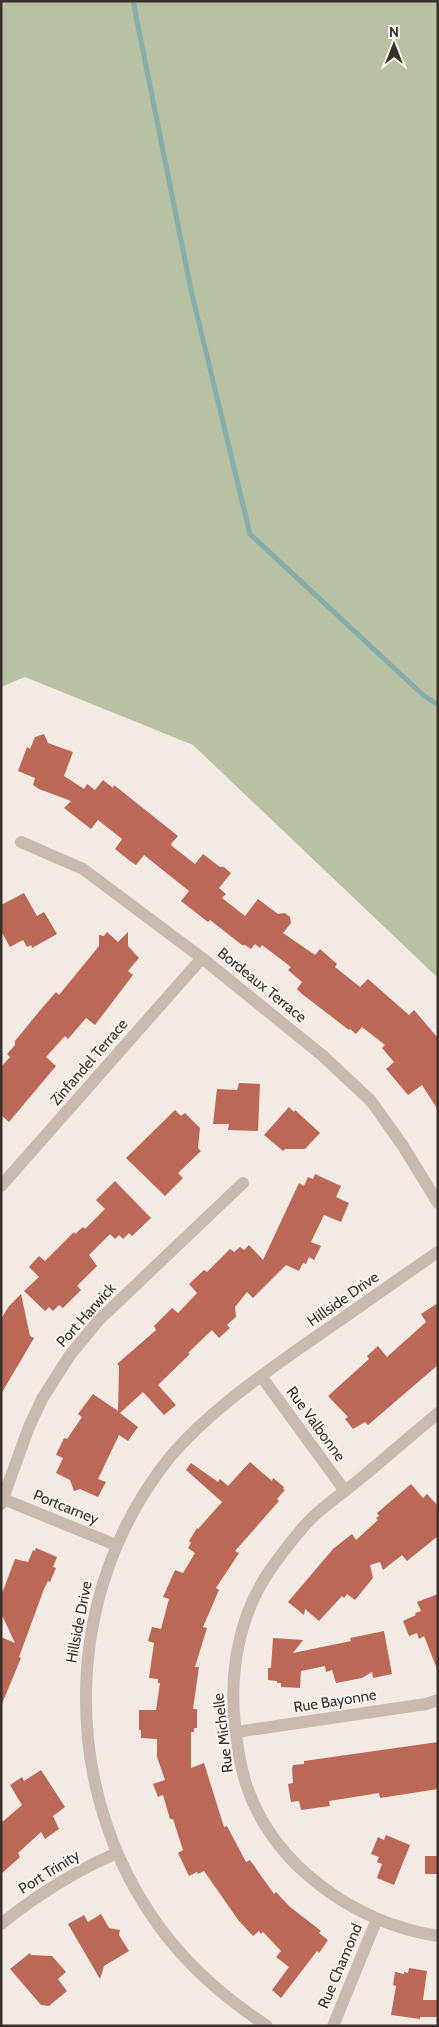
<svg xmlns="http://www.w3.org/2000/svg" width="439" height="2027" font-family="Cabin,sans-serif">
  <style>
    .green { fill: #b9c1a3 }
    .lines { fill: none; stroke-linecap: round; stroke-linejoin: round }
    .stream { stroke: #84adac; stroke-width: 5 }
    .building { fill: #bc6857 }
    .minor { stroke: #cab9af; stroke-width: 12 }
    .tertiary { stroke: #cab9af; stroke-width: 12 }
    .labels { text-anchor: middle; stroke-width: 4; stroke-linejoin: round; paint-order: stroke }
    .street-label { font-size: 15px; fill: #39302c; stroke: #faf4ef }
  </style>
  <rect width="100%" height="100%" fill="#f2eae3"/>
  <polygon class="green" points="1,1 438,1 438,978 193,745 25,677 1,687"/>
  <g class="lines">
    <polyline class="stream" points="133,1 191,290 250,534 423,695 438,705"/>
  </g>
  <g class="building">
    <polygon points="44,734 48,743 73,752 64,776 84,789 87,784 95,790 103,780 113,788 114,785 178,836 171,844 172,846 195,864 203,854 220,867 224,867 231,873 219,888 226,894 222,898 245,916 258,899 278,914 285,913 290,917 291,923 283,933 315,955 320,949 337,964 335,967 360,987 368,979 409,1015 414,1010 438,1038 438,1110 422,1085 408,1095 386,1069 394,1062 382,1048 385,1045 362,1027 356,1034 350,1029 349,1030 302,994 297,989 302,982 288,970 291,967 262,945 260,948 255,944 251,949 245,945 242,945 210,920 208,922 181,901 189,891 144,855 136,865 130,861 115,849 122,839 98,820 91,829 64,808 71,801 39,789 33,785 35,778 18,771 27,747 30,749 35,737"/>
    <polygon points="24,893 37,916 44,912 57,934 32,948 31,945 27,947 23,940 10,947 1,931 1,905"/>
    <polygon points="107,932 118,942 128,932 128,946 139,958 128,971 133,975 95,1025 86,1018 68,1039 65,1036 46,1057 56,1066 9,1122 1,1115 1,1067 10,1057 7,1054 15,1045 15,1041 42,1008 56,992 59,995 99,946 99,935 104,936"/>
    <polygon points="239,1083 260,1084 258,1131 228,1130 229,1124 213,1124 217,1089 237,1090"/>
    <polygon points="289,1107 294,1112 295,1110 320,1133 305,1149 285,1149 283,1151 264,1135"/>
    <polygon points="175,1110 181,1116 185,1113 200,1128 198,1148 201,1151 178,1173 183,1178 165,1196 126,1158"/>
    <polygon points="315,1174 341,1186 336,1197 349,1203 341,1222 324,1215 311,1242 321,1246 314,1260 309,1257 306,1264 303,1263 299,1271 286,1265 253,1298 247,1292 235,1307 236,1317 227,1325 230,1328 219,1338 212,1330 188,1353 190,1354 158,1385 176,1405 164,1415 143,1392 120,1413 138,1427 128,1441 119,1435 98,1479 106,1482 98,1497 80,1489 74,1491 70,1480 56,1473 63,1458 56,1455 64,1438 67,1439 82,1417 78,1414 93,1394 118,1411 119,1366 117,1364 156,1330 154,1326 172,1308 178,1313 197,1293 189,1284 204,1270 207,1272 230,1249 234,1252 240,1247 244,1250 249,1245 263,1260 299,1183 304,1186 308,1177 313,1179"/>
    <polygon points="115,1181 151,1218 132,1236 129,1233 123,1239 119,1235 115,1239 110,1234 89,1255 97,1266 77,1286 81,1290 63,1308 59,1305 53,1311 49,1307 45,1311 24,1291 39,1277 29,1267 39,1256 45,1261 74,1232 75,1234 83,1227 85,1229 105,1209 96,1200"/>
    <polygon points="21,1294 30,1336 34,1338 1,1394 1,1319 9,1306"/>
    <polygon points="438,1303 438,1365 368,1425 365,1422 353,1429 345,1419 348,1417 328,1396 369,1359 367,1356 378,1346 387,1357 426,1322 421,1314"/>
    <polygon points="250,1462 272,1481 273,1478 284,1487 283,1489 285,1490 277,1499 279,1501 235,1551 239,1553 216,1588 219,1590 203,1627 207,1628 195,1667 199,1667 193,1709 197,1709 197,1728 194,1728 194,1732 191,1732 191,1768 204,1763 224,1827 227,1826 246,1862 250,1860 274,1894 276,1892 289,1906 321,1931 319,1933 328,1940 319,1953 317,1951 281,1998 272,1990 289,1967 276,1957 281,1951 263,1932 261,1934 259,1931 253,1936 239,1921 204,1871 198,1874 197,1872 189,1876 178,1853 183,1850 173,1819 170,1819 163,1795 158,1797 153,1784 165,1780 157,1757 157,1739 141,1738 141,1730 139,1730 139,1710 156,1710 160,1683 158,1683 158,1679 149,1678 154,1643 148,1641 152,1627 161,1629 169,1599 163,1597 175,1570 183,1573 195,1553 188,1548 191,1543 189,1541 197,1528 198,1529 222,1502 186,1470 191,1463 218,1482 220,1479 228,1486"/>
    <polygon points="411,1484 423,1498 427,1494 438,1506 438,1536 407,1561 402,1555 383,1570 380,1562 370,1565 373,1578 355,1600 347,1594 344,1598 342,1596 319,1621 305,1609 304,1615 288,1602 333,1549 352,1534 356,1540 378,1520 376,1518 379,1516 377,1513"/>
    <polygon points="36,1548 57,1557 53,1567 56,1568 50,1582 48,1581 44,1589 19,1657 21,1658 1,1706 1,1637 15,1643 1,1613 1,1596 15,1559 28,1562 33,1550 35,1551"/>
    <polygon points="438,1594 438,1669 437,1669 424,1636 419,1639 417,1633 409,1636 403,1621 416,1615 415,1613 421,1611 417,1602"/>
    <polygon points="384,1631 392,1674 373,1678 372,1672 362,1678 336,1683 332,1670 326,1672 325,1666 301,1671 300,1688 281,1687 281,1683 277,1683 277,1681 268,1680 268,1668 271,1668 273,1638 303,1640 293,1653 351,1641 350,1638"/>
    <polygon points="438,1742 438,1789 380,1798 379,1793 329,1801 330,1806 301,1810 299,1801 291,1802 288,1784 293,1783 292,1769 293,1765 304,1764 304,1761"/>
    <polygon points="41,1770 65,1807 53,1816 59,1829 45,1839 41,1832 18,1853 20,1857 1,1874 1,1823 22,1805 10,1785 22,1777 24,1781"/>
    <polygon points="386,1835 410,1845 394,1885 377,1878 382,1864 377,1862 379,1857 371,1854 378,1837 384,1840"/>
    <rect x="425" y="1856" width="13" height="18"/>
    <polygon points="101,1914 109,1928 120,1930 119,1935 129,1951 104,1966 100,1979 68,1924 84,1915 88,1922"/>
    <polygon points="30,1953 31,1955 52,1956 66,1972 58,1979 67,1991 49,2006 41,2005 10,1969"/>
    <polygon points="409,1968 427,1971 423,2000 438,2000 438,2017 420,2017 420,2019 391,2015 396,1986 393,1985 395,1972 404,1974 404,1972 408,1973"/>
  </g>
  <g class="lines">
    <g class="minor">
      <polyline points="21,842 83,869 202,958 323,1056 371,1101 403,1146 438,1203"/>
      <polyline points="1,1186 202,958"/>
      <polyline points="261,1376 345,1491"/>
      <path d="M438 1413C412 1435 386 1457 360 1479 343 1493 323 1506 308 1522 294 1537 280 1556 268 1573 239 1617 229 1672 235 1725 237 1745 240 1765 246 1784 273 1866 355 1923 438 1936"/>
      <polyline points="3,1499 116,1545"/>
      <polyline points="1,1504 29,1427 42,1399 70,1355 99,1320 243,1183"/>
      <polyline points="236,1732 426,1704 438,1700"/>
      <path d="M1 1924C37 1895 75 1871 117 1853"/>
    </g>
    <g class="tertiary">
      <path d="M267 2026C226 1999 190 1968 161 1929 58 1790 61 1592 170 1457 208 1412 259 1377 307 1343 351 1313 394 1282 438 1252"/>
      <polyline points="333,2026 377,1919"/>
    </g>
  </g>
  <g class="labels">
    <g class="street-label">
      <text transform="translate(262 985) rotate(39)" y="5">Bordeaux Terrace</text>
      <text transform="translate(89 1062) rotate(-49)" y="5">Zinfandel Terrace</text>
      <text transform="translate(343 1299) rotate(-35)" y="5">Hillside Drive</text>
      <text transform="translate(86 1315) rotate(-48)" y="5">Port Harwick</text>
      <text transform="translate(316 1424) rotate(54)" y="5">Rue Valbonne</text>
      <text transform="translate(66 1507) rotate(22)" y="5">Portcarney</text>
      <text transform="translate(79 1622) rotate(-79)" y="5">Hillside Drive</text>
      <text transform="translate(335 1701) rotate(-9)" y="5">Rue Bayonne</text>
      <text transform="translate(223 1733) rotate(-97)" y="5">Rue Michelle</text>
      <text transform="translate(49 1872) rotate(-32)" y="5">Port Trinity</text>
      <text transform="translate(340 1966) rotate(-67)" y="5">Rue Chamond</text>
    </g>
  </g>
  <rect width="439" height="2027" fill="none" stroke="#39302c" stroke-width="5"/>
  <g transform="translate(394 45)" stroke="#faf4ef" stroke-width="4" paint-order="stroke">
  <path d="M0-4L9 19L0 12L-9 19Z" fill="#39302c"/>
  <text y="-8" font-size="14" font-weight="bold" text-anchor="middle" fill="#39302c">N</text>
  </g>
</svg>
